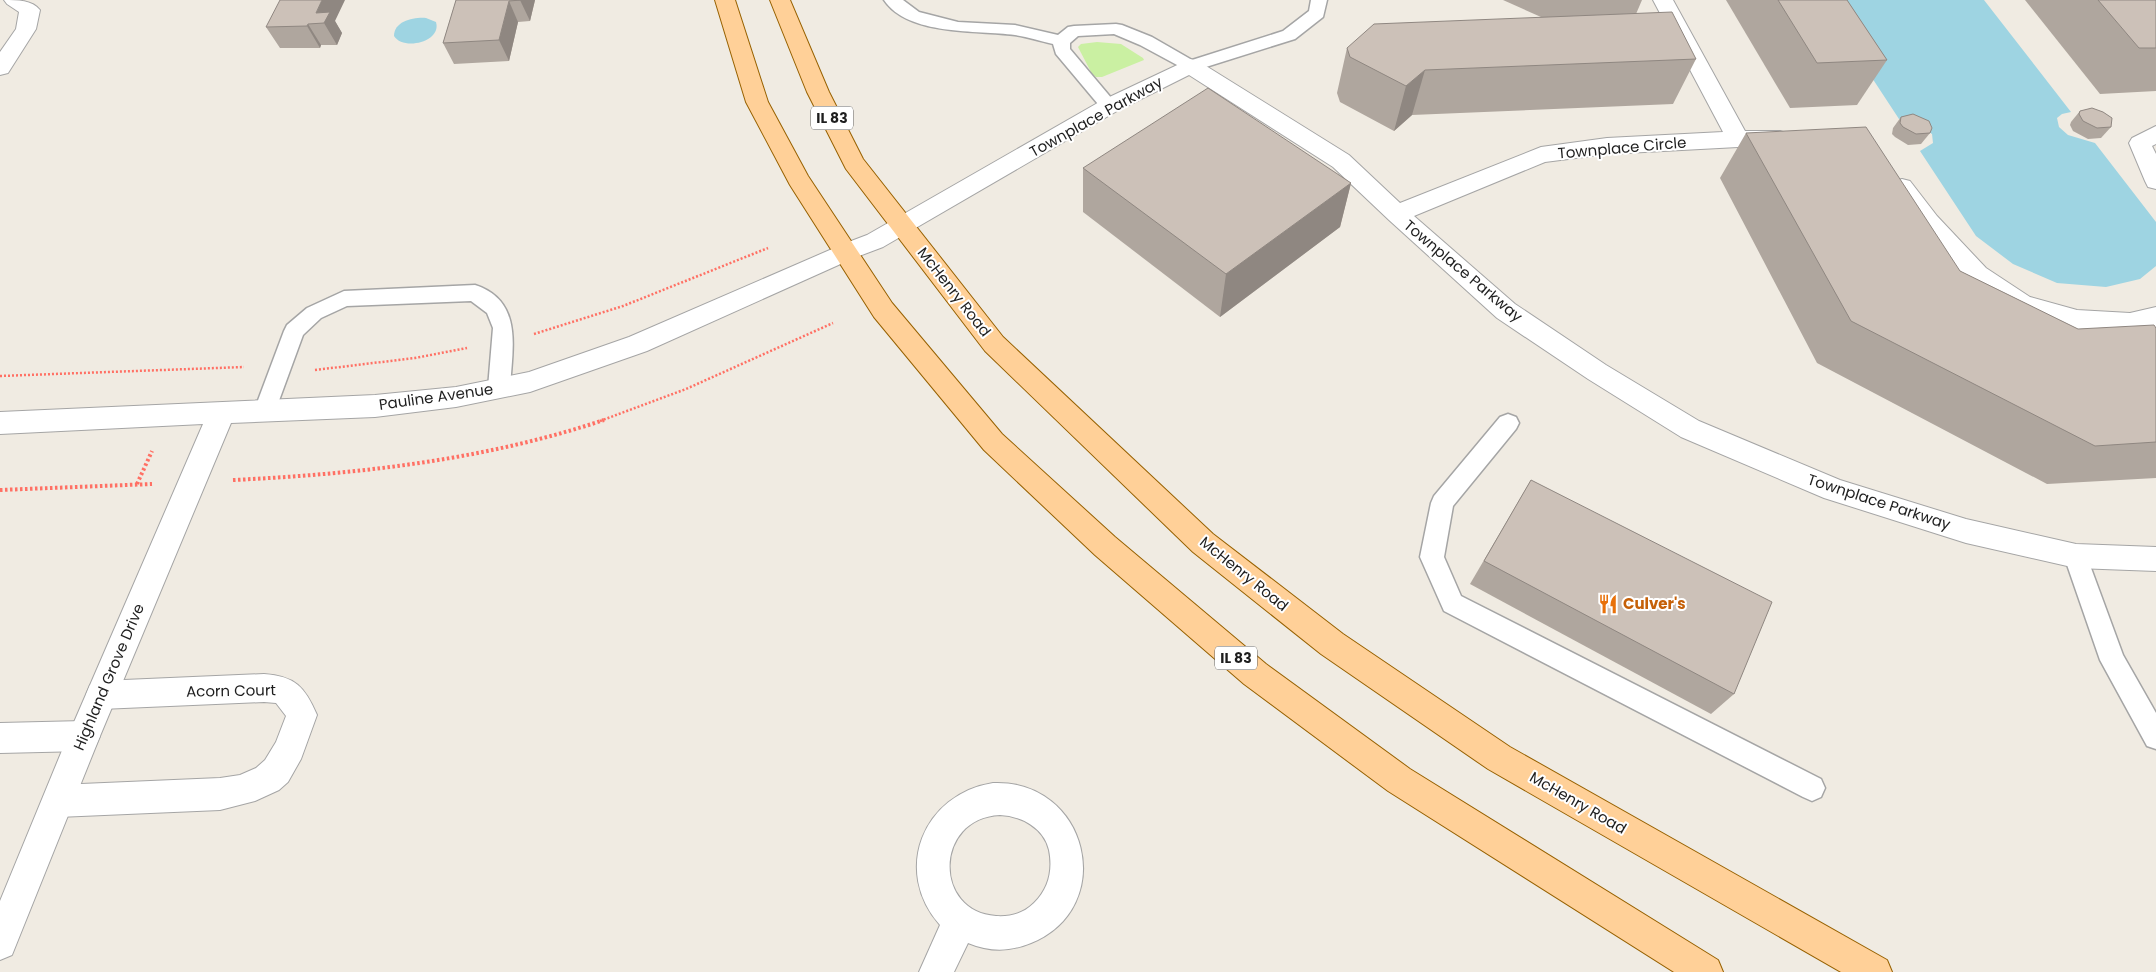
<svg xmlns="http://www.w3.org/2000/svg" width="2156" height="972" font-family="Poppins,sans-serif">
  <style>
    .grass { fill: #caf0a2 }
    .water { fill: #9ed4e2 }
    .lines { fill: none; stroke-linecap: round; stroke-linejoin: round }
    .service-casing { stroke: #a5a5a5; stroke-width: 3 }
    .minor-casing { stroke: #a5a5a5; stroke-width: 2 }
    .tertiary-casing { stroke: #a5a5a5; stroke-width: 2 }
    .primary-casing { stroke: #976100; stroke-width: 2 }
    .path-far1 { stroke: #ff7064; stroke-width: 2.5; stroke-dasharray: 2 2; stroke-linecap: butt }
    .path { stroke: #ff7064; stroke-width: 4; stroke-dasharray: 2.5 2.5; stroke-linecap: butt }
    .service { fill: #fff; fill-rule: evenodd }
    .minor { fill: #fff; fill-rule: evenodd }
    .tertiary { fill: #fff; fill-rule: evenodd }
    .primary { fill: #ffd098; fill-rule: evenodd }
    .wall { fill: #afa69e }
    .shaded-wall { fill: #8f8781 }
    .building { fill: #ccc1b8; stroke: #8f8781 }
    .labels { text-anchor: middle; stroke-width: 4; stroke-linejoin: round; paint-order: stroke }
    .shield { fill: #fff; stroke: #626262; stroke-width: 1 }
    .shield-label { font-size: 14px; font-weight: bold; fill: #1e1e1e }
    .street-label { font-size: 15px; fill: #1e1e1e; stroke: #fff }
    .food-label { font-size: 15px; font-weight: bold; fill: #c56008; stroke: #fff; text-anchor: start }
  </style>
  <rect width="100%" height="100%" fill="#f0ebe2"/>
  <polygon class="grass" points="1097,42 1121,44 1143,58 1144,60 1102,77 1096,77 1092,74 1078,47 1081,44"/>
  <g class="water">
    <polygon points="1821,0 1984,0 2071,112 2062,114 2057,118 2059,127 2068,135 2095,143 2156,222 2156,266 2140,279 2106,287 2057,283 2013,264 1976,236 1920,151 1933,143 1932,134 1911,121 1899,119"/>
    <path d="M426 18 436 22C442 42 403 51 394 36 394 21 414 17 426 18Z"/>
  </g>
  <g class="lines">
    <defs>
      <g id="service">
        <path d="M884 0H903L919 12 958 22 1015 25 1058 35 1068 27 1074 26 1116 24 1122 25 1152 37 1192 60 1283 31 1309 11 1311 0H1327L1323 17 1295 39 1190 72 1140 45 1114 34 1078 36 1070 43V49L1118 106 1115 110 1109 112 1103 110 1056 54 1053 44C1040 41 1028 37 1015 35 977 30 908 36 884 0Z"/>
        <path d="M475 285C524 301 512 349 510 388L507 394 499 396 491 394 488 388 493 328 487 313 471 301 347 306 321 318 303 335 273 417 265 420 257 417 254 411 284 331 287 325 307 308 344 291Z"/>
        <polygon points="1508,414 1516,417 1519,423 1516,429 1453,506 1444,557 1461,596 1821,779 1825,788 1821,797 1812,801 1803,797 1444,611 1420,557 1431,503 1434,496 1500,417"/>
        <polygon points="2076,546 2084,549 2123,655 2156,713 2156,749 2147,746 2100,660 2064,556 2068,549"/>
      </g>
      <g id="minor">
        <path d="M4 0C18 0 32 0 40 10L36 29 8 73 0 75V52L16 29 19 12 7 4Z"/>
        <polygon points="1653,0 1673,0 1745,131 1780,131 1788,134 1791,139 1788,144 1780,147 1738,147 1607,154 1545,162 1414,216 1515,304 1606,365 1699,421 1840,480 1966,519 2076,544 2156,547 2156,571 2076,568 1966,543 1824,498 1681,437 1588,379 1497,318 1389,220 1333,167 1189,75 1117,111 883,247 846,261 838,258 834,252 838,246 867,235 1101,101 1190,59 1198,61 1349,155 1400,203 1541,147 1607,138 1723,132"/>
        <polygon points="2156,126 2156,144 2152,146 2156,154 2156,189 2148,187 2145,181 2129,143 2132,138"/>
        <path d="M1902 179 1910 181 1937 216 1986 268 2030 297 2077 310 2130 313 2156 307V327C2148 328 2138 332 2130 333 2099 335 2042 324 2014 311 1973 292 1914 226 1890 187L1894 181Z"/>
        <path d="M264 674C295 676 305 687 317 715L301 759 288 782 279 790 255 801 220 810 58 817 47 812 42 801 47 790 58 785 220 778 240 775 256 768 265 760 276 742 286 716 276 703 264 702 101 709 90 705 86 695 90 685 101 681Z"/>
        <polygon points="84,721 95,725 100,736 95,747 84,751 0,753 0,723"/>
        <path d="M993 783C1088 779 1119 907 1031 943 1009 952 990 952 968 943L954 972H919L940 925C892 871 923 794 993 783ZM1000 815C1021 816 1044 828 1049 850 1053 870 1049 888 1034 903 1024 913 1011 917 996 916 933 912 934 818 1000 815Z"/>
      </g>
      <polygon id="tertiary" points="846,243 854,246 858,252 854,258 647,351 530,392 456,407 375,417 231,423 100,736 12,955 0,960 0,901 68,736 203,424 0,434 0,412 375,395 456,387 529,372 629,337"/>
      <g id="primary">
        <polygon points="715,0 735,0 768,102 808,176 892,303 1002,434 1115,537 1266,664 1410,769 1718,960 1723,972 1674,972 1388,791 1244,684 1095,555 984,450 874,317 790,185 746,102"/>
        <polygon points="770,0 790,0 829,92 863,159 1003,337 1213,534 1343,634 1510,747 1887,960 1892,972 1841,972 1488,769 1321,654 1193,552 985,351 846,169 807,92"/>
      </g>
    </defs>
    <use href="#service" class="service-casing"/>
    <use href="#minor" class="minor-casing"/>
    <use href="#tertiary" class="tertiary-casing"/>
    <use href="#primary" class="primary-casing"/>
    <g class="path-far1">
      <polyline points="534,334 623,306 768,248"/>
      <polyline points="315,370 415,358 467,348"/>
      <polyline points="0,376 244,367"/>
      <polyline points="600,421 686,389 833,323"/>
    </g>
    <g class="path">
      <path d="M233 480C359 474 484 460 604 420"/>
      <polyline points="137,484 152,451"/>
      <polyline points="0,490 152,484"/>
    </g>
    <use href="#service" class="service"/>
    <use href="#minor" class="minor"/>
    <use href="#tertiary" class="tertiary"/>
    <use href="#primary" class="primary"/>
  </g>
  <g class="wall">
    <polygon points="456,0 535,0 530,21 518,22 509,61 454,64 443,43"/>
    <polygon points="1503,0 1642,0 1636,14 1696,59 1673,104 1412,115 1394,131 1340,102 1337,93 1347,48 1541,17"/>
    <polygon points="1726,0 1847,0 1887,60 1857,105 1790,108"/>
    <polygon points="2025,0 2156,0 2156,91 2100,94"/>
    <polygon points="335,21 342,33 337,45 321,45 320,48 280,48 266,27"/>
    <polygon points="2080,111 2111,127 2101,138 2088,139 2073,131 2070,125 2071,122"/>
    <polygon points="1901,117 1930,133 1921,144 1908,145 1895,137 1892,134 1893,128"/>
    <polygon points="1746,133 1960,271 2078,329 2156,328 2156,478 2047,484 1817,363 1720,178"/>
    <polygon points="1083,168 1351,183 1340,227 1220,317 1083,212"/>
    <polygon points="1531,480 1734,694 1711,714 1470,584"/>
  </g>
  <g class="shaded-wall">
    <polygon points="322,0 345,0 335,21 342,33 337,45 324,23 316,13"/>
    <polygon points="520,0 535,0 530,21"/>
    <polygon points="509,1 518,22 509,61 499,40"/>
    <polygon points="308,24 321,45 320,48 307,26"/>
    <polygon points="1425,70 1412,115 1394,131 1406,86"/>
    <polygon points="1351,183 1340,227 1220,317 1226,274"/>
  </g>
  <g class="building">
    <polygon points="280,0 322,0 316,13 330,12 324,23 308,24 307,26 266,27"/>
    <polygon points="456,0 521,0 509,1 499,40 443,43"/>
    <polygon points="1778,0 1847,0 1887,60 1817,63"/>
    <polygon points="2098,0 2156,0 2156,48 2139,48"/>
    <polygon points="1672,12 1696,59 1425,70 1406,86 1350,57 1347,48 1374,24"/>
    <polygon points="1208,88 1351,183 1226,274 1083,168"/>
    <polygon points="2092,108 2103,112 2112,118 2111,127 2097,128 2083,121 2079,114 2080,111"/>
    <polygon points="1913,114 1929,121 1932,128 1930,133 1916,134 1903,127 1900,123 1901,117"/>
    <polygon points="1866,127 1960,271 2078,329 2154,325 2156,328 2156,442 2095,446 1851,321 1746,133"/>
    <polygon points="1531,480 1772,602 1734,694 1484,561"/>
  </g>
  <defs>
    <symbol id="restaurant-bare" viewBox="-9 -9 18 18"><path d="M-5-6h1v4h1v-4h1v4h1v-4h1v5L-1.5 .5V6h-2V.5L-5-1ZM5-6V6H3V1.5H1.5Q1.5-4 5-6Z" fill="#e8710a" stroke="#fff" stroke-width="2.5" paint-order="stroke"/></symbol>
  </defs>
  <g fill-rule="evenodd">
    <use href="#restaurant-bare" x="1594" y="590" width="28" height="28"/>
  </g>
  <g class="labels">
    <g class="shield">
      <rect x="811" y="106.5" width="42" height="23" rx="4"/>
      <rect x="1215" y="646.5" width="42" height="23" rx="4"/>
    </g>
    <g class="shield-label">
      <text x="832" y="123">IL 83</text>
      <text x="1236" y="663">IL 83</text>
    </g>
    <g class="street-label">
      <text transform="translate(1096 117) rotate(-29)" y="5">Townplace Parkway</text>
      <text transform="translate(1622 148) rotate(-5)" y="5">Townplace Circle</text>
      <text transform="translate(1463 271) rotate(40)" y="5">Townplace Parkway</text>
      <text transform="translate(954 292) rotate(52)" y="5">McHenry Road</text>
      <text transform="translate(436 397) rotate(-8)" y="5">Pauline Avenue</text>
      <text transform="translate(1879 502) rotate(18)" y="5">Townplace Parkway</text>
      <text transform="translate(1244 574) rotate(39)" y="5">McHenry Road</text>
      <text transform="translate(109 677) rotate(-67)" y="5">Highland Grove Drive</text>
      <text transform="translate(231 691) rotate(-1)" y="5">Acorn Court</text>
      <text transform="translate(1578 803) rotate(30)" y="5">McHenry Road</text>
    </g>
    <g class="food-label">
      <text x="1623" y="609">Culver's</text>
    </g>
  </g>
</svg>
